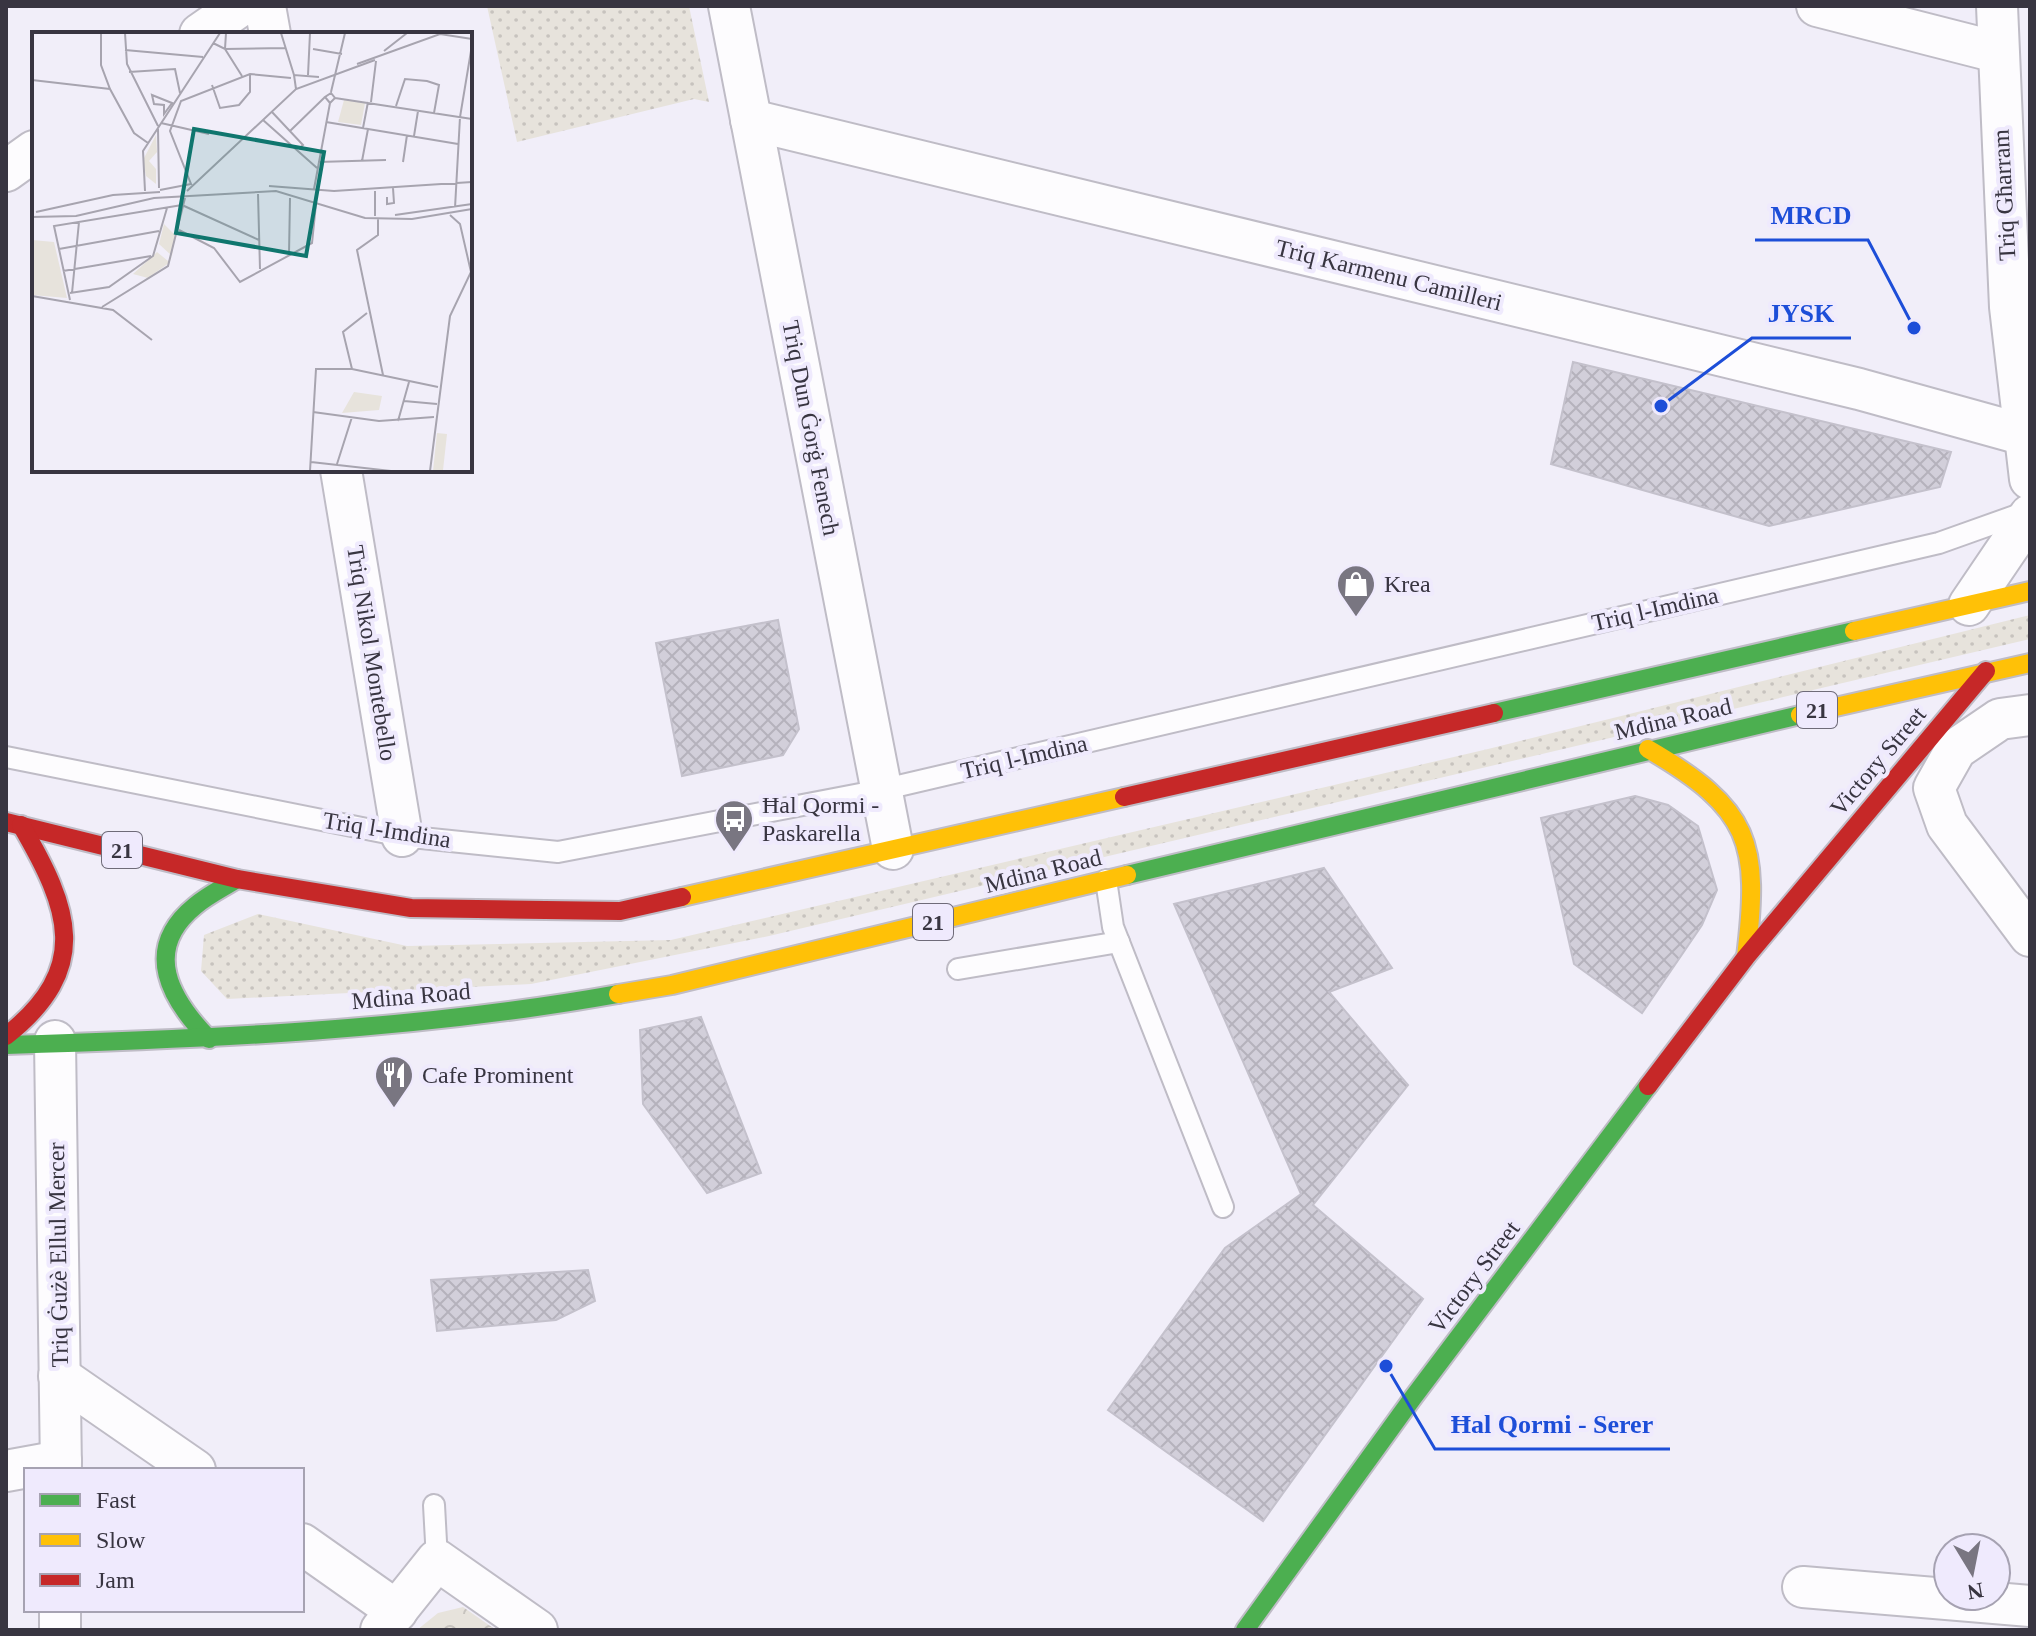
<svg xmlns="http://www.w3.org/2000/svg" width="2036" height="1636" font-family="'Times New Roman',serif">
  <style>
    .grass { fill: url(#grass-dots) }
    .park { fill: url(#park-crowns) }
    .building { fill: url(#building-cross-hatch); stroke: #c4c1cc; stroke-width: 2 }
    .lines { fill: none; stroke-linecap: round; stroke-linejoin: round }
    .lane-casing { stroke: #bfbcc6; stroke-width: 24 }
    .street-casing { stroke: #bfbcc6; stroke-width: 44 }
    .fast-casing { stroke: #bfbcc6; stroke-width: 22 }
    .slow-casing { stroke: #bfbcc6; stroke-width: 22 }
    .jam-casing { stroke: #bfbcc6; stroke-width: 22 }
    .lane { stroke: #fdfcfe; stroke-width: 20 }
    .street { stroke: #fdfcfe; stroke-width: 40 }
    .fast { stroke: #4caf50; stroke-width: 18 }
    .slow { stroke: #ffc107; stroke-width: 18 }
    .jam { stroke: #c62828; stroke-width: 18 }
    .labels { text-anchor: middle; stroke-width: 8; stroke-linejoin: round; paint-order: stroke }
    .shield { fill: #efeafd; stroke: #6f6b79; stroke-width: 2 }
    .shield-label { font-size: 22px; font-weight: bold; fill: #383541 }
    .street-label { font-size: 24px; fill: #383541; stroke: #efeafd }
    .poi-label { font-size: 24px; fill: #383541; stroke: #efeafd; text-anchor: start }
    .inset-road { fill: none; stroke: #a7a4af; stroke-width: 2 }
    .view { fill: #0f766e; fill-opacity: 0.15; stroke: #0f766e; stroke-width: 4 }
    .inset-edge { fill: none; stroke: #383541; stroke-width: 4 }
    .leader { fill: none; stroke: #1d4ed8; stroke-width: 3 }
    .callout-dot { fill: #1d4ed8; stroke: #efeafd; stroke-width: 3 }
    .callout-label { font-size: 26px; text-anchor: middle; font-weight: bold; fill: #1d4ed8; stroke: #efeafd; stroke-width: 8; stroke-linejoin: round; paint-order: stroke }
  </style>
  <defs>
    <pattern id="grass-dots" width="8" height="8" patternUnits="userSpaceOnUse" patternTransform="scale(2)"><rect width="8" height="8" fill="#e7e3dc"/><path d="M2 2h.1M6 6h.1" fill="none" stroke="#c7c3be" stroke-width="1.8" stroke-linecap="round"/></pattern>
    <pattern id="park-crowns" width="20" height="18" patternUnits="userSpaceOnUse" patternTransform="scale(2)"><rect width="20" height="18" fill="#e7e3dc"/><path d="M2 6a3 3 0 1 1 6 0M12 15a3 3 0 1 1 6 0" fill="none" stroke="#c7c3be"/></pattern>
    <pattern id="building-cross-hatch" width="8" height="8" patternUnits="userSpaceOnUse" patternTransform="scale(2)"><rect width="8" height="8" fill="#d2cfda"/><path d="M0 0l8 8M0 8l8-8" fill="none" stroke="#b5b2bc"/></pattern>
  </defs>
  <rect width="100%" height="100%" fill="#f1eef9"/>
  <g class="grass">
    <polygon points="487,6 689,6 709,102 694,99 517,142"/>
    <polygon points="2030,615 2030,639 769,936 531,984 227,999 201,971 204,935 258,914 407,946 671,940 1488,749"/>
  </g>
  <polygon class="park" points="463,1607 496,1630 417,1630 438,1613"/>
  <g class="building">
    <polygon points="1573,362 1951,452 1940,487 1769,526 1551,464"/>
    <polygon points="778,620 799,729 783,755 682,776 656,643"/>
    <polygon points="1635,796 1668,805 1698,826 1717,890 1702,925 1642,1013 1574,964 1541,818"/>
    <polygon points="1324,868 1392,968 1329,992 1408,1085 1313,1205 1423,1299 1263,1521 1108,1410 1225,1248 1301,1194 1174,904"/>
    <polygon points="701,1017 761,1173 707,1193 643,1104 640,1030"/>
    <polygon points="588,1270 595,1301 556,1320 437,1331 431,1280"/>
  </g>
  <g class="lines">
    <defs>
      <g id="lane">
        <polyline points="6,757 402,836 558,852 881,790 1939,543 2026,512"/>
        <polyline points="1106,880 1113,927 1223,1207"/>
        <polyline points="958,969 1119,942"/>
        <polyline points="434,1505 437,1560"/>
      </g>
      <g id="street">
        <polyline points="265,6 270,34"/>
        <polyline points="729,6 893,849"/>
        <polyline points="1817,6 1997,52"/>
        <polyline points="1997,6 2010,307 2030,479"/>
        <polyline points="200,34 240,6"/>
        <polyline points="751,120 1859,389 2025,435"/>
        <polyline points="6,171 34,151"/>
        <polyline points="341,470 402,836"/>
        <polyline points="1969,605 2030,515"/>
        <polyline points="2030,715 2000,719 1956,749 1934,788 1947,825 2030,936"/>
        <polyline points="55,1041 61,1470"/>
        <polyline points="59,1376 195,1470"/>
        <polyline points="6,1471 61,1461"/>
        <polyline points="302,1544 397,1611"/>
        <polyline points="1803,1587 2030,1606"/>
        <polyline points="60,1630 60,1610"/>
        <polyline points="381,1630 437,1560 537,1630"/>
      </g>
      <g id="fast">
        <polyline points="1494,713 1854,631"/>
        <polyline points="1127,875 1800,715"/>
        <path d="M209 1039C171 1000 141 950 195 906 208 895 223 888 237 879"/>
        <path d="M6 1045C210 1039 417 1030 618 994"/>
        <polyline points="1245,1630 1412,1399 1648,1086"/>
      </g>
      <g id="slow">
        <polyline points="1854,631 2030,591"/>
        <polyline points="1800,715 2030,663"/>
        <path d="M1648 749C1751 809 1760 842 1746 957"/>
        <polyline points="682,897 1124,797"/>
        <polyline points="618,994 672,985 1127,875"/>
      </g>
      <g id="jam">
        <polyline points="1124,797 1494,713"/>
        <polyline points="6,822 237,879 411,908 620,911 682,897"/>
        <path d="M6 1036C92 968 70 909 21 825"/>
        <polyline points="1648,1086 1746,957 1986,671"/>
      </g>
    </defs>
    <use href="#lane" class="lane-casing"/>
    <use href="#street" class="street-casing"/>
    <use href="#fast" class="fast-casing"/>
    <use href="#slow" class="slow-casing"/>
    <use href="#jam" class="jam-casing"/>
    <use href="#lane" class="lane"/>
    <use href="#street" class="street"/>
    <use href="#fast" class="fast"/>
    <use href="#slow" class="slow"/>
    <use href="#jam" class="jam"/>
  </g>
  <defs>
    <symbol id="shop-pin" viewBox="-11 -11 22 30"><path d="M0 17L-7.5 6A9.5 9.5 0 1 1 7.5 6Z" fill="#797681" stroke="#efeafd"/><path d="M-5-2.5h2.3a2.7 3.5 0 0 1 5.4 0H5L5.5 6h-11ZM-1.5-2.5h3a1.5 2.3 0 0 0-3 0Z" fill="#fff"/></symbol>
    <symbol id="bus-pin" viewBox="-11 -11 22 30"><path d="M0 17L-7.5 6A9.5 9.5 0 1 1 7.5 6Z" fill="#797681" stroke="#efeafd"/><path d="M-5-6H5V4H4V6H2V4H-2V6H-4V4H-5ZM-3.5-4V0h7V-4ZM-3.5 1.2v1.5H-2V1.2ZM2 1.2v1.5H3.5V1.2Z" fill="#fff"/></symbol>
    <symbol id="restaurant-pin" viewBox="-11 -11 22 30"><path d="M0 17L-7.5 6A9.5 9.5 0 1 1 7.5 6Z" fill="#797681" stroke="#efeafd"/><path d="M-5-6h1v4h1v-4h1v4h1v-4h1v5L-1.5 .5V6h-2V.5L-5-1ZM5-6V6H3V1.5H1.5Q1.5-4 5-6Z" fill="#fff"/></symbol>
  </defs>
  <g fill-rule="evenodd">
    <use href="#shop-pin" x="1334" y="562" width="44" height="60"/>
    <use href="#bus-pin" x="712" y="797" width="44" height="60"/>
    <use href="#restaurant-pin" x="372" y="1053" width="44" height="60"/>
  </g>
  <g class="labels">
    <g class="shield">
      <rect x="1797" y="692" width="40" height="36" rx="6"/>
      <rect x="102" y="832" width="40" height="36" rx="6"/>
      <rect x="913" y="904" width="40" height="36" rx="6"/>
    </g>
    <g class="shield-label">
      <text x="1817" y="718">21</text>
      <text x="122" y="858">21</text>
      <text x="933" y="930">21</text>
    </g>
    <g class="street-label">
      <text transform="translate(2004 195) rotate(-93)" y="8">Triq Għarram</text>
      <text transform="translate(1389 275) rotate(14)" y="8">Triq Karmenu Camilleri</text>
      <text transform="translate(811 428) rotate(79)" y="8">Triq Dun Ġorġ Fenech</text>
      <text transform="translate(1655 609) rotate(-13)" y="8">Triq l-Imdina</text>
      <text transform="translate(372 653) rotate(81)" y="8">Triq Nikol Montebello</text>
      <text transform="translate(1673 719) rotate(-13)" y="8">Mdina Road</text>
      <text transform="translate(1024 757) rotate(-13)" y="8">Triq l-Imdina</text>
      <text transform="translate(1878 761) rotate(-50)" y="8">Victory Street</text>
      <text transform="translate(387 830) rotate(9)" y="8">Triq l-Imdina</text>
      <text transform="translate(1043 871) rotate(-14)" y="8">Mdina Road</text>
      <text transform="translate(411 996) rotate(-5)" y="8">Mdina Road</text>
      <text transform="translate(58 1255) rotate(-91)" y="8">Triq Ġużè Ellul Mercer</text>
      <text transform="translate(1474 1277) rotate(-53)" y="8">Victory Street</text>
    </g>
    <g class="poi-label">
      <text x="1384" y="592">Krea</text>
      <text x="762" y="813">Ħal Qormi -<tspan x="762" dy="28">Paskarella</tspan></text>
      <text x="422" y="1083">Cafe Prominent</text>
    </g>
  </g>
  <g transform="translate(32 32)">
    <rect width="440" height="440" fill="#f1eef9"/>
    <path d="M312 68 333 71 329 93 306 90ZM124 103 125 120 117 129 124 137V152L114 144 111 128ZM132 192 143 203 140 224 137 231 116 246 101 242 125 220 136 229 140 224 127 212ZM0 208 22 210 35 266 0 263ZM322 360 350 364 347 378 310 381ZM405 401 415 402 411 438 417 439H401Z" fill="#e7e3dc"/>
    <path class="inset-road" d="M69 1V33L78 57 102 101 116 111M93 1 95 32 126 94M194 1 193 17 210 44M249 1 262 43M181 11 193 17 254 16M281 17 310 22M93 18 171 25M352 19 375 1M325 32 408 2 440 7M97 40 143 37 148 61M276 43 278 1M0 48 78 57M180 53 188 76 207 73 218 60V42M264 57 262 43 287 45M299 60 313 1M120 63 140 71 132 82V73L122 72ZM303 66 440 87M339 70 344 29M364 74 373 47 395 49 407 53 402 81M240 80 271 113 267 117M231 88 285 136M294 90 426 112M129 91 177 102M331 96 336 70M126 97 127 156M258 99 293 65M382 104 386 79M330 129 336 97M286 130 354 128M371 130 375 103M237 154 302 159 440 150M282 157 298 71 303 66 299 61 293 65 298 71M128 158 159 152 138 99 149 69 218 42 259 46M113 159 111 119 188 1M155 159 264 57 343 28M343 159V184M226 162 228 237M355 165V172L362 171 361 156M150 173 227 208M423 176 428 85 440 13M4 180 81 163 128 160M363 183 440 172M0 185 44 184 122 166 244 159 333 186 380 187 440 177M346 187V203L325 218 351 343M147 198 182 216 208 250 280 211 284 172M27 217 127 199M257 222 258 166M31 239 119 224M38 261 77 255 121 224 135 176M40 261 47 190M0 264 81 278 120 308M38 268 22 194 150 173M70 275 136 234 153 166M320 337 311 300 335 281M372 369 405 372M281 380 347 389 402 385M366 389 377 350M279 430 359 439M305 432 320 385M278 439 284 337H320L406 355M398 439 418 284 439 240 428 192 418 183"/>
    <path class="view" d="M162 97 292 120 274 224 144 201Z"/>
    <rect width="440" height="440" class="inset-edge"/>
  </g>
  <path class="leader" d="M1914 328L1868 240H1755M1661 406L1752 338H1851M1386 1366L1435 1449H1670"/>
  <g class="callout-dot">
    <circle cx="1914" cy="328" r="8"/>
    <circle cx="1661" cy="406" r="8"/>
    <circle cx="1386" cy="1366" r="8"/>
  </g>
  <g class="callout-label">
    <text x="1811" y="224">MRCD</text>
    <text x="1801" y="322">JYSK</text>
    <text x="1552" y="1433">Ħal Qormi - Serer</text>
  </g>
  <rect width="2036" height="1636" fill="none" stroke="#383541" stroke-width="16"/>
  <rect x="24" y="1468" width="280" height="144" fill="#efeafd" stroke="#a6a2b2" stroke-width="2"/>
  <rect x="40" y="1494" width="40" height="12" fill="#4caf50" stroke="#a6a2b2" stroke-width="2"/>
  <text x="96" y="1508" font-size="24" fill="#383541">Fast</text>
  <rect x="40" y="1534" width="40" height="12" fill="#ffc107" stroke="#a6a2b2" stroke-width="2"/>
  <text x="96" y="1548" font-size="24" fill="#383541">Slow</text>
  <rect x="40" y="1574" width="40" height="12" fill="#c62828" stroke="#a6a2b2" stroke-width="2"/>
  <text x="96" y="1588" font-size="24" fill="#383541">Jam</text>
  <g transform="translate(1972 1572) rotate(170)"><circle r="38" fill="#efeafd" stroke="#a6a2b2" stroke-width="2"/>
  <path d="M0-6L14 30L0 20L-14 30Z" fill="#797681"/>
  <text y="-12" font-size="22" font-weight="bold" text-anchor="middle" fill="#383541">N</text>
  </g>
</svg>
